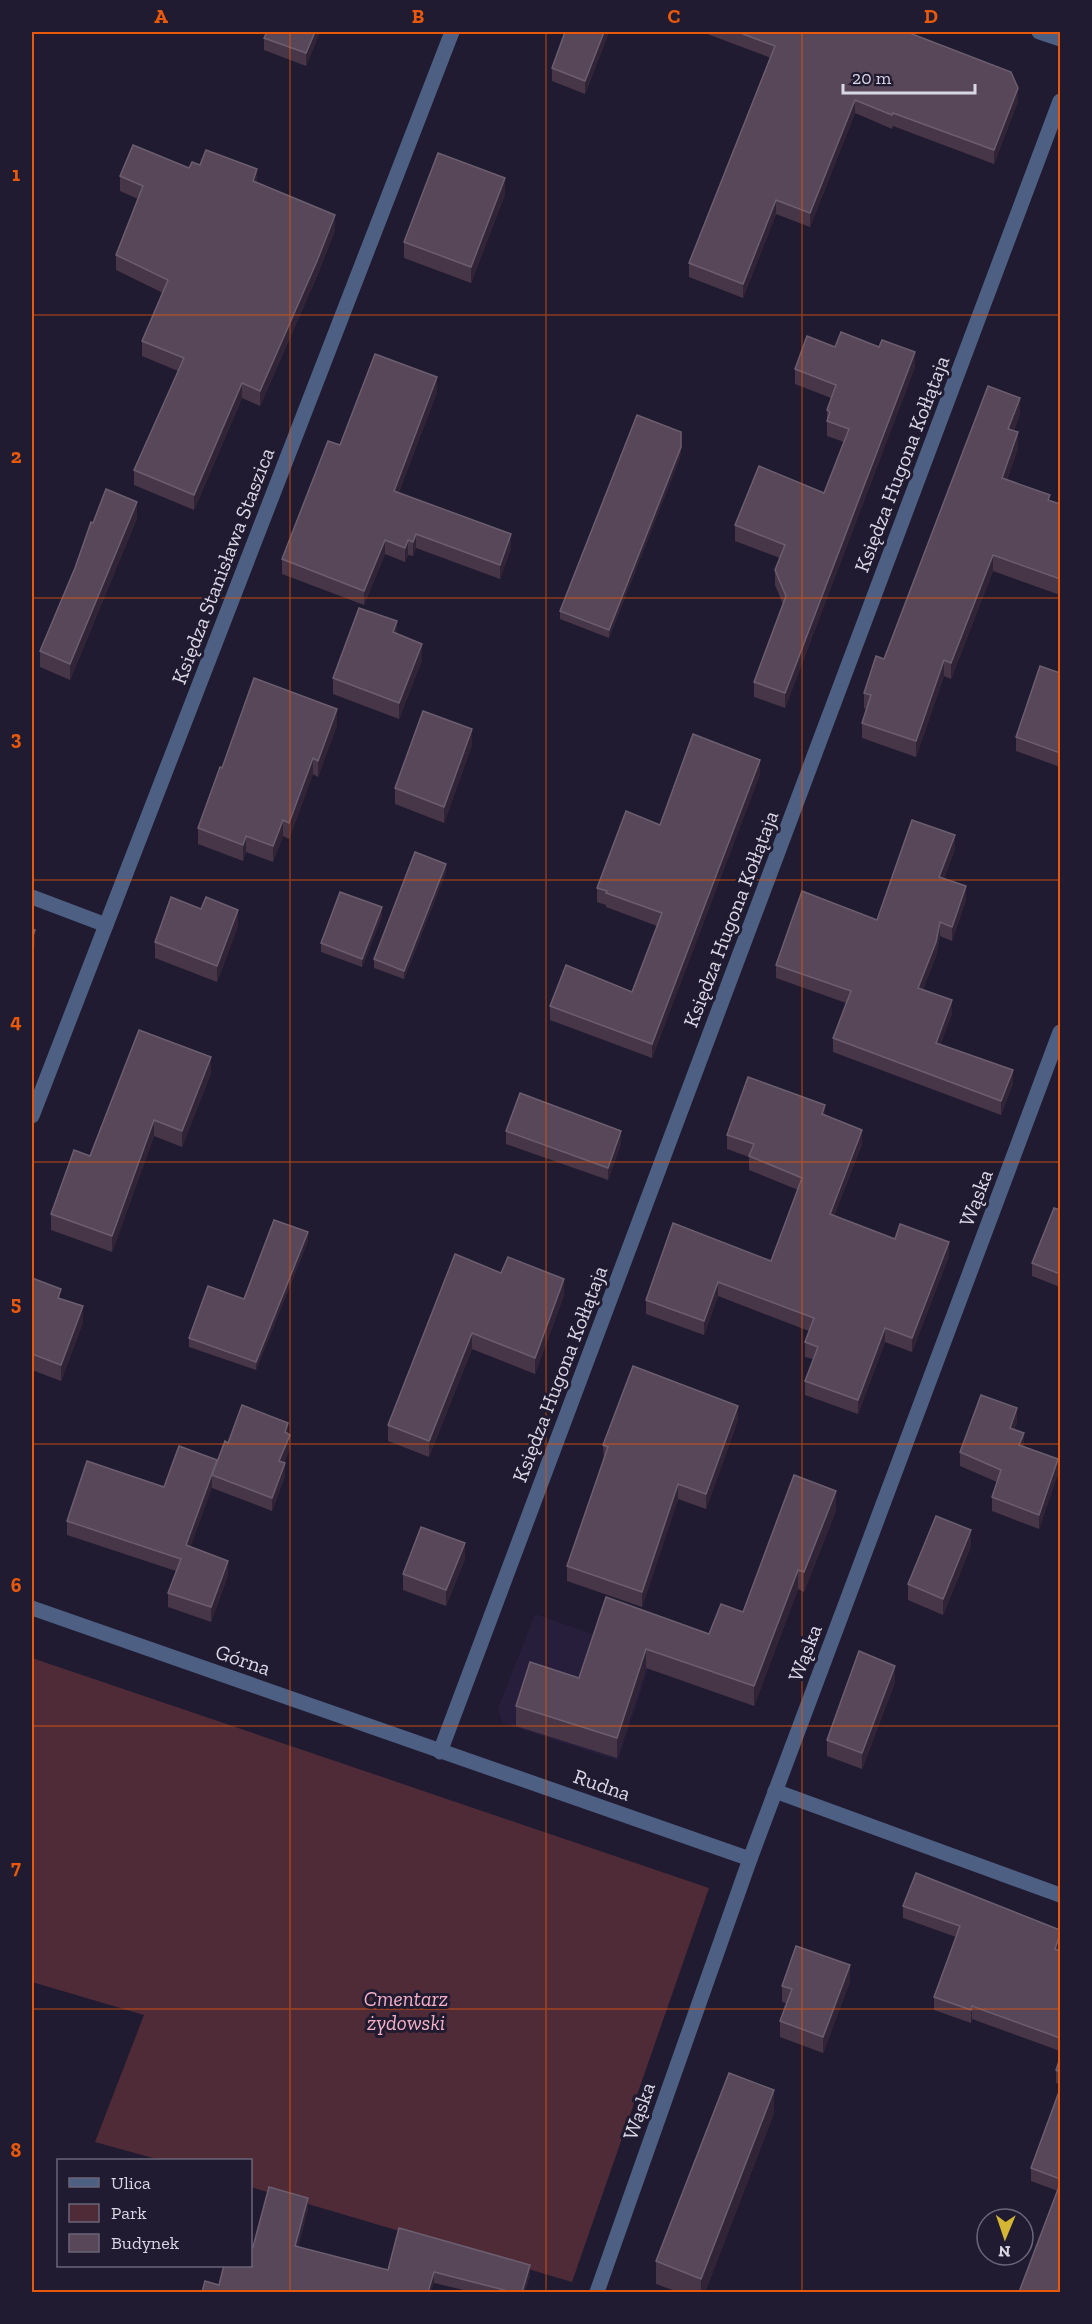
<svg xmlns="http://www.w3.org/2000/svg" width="1092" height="2324" font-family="'Zilla Slab',serif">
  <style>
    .built { fill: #261e3a }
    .green { fill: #4f2b37 }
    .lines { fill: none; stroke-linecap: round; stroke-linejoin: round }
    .minor { stroke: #4d5f83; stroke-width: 15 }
    .wall { fill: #473648 }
    .shaded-wall { fill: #312437 }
    .building { fill: #574759; stroke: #6b5e6f; stroke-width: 1.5 }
    .grid { fill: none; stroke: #e8590c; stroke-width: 1.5; stroke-opacity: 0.55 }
    .labels { text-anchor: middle; stroke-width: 6; stroke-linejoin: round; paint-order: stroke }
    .street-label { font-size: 21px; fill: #dad7e5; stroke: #201b30 }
    .park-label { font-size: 21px; font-style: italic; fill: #f6b0c6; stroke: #201b30 }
    .neatline { fill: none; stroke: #e8590c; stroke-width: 2 }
    .grid-label { font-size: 20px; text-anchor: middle; font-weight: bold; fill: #e8590c }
  </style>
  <rect width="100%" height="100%" fill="#201b30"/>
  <polygon class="built" points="535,1614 653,1655 618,1761 502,1723 498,1708"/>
  <polygon class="green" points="32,1658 709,1888 572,2282 251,2187 250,2160 160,2160 95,2142 144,2015 32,1982"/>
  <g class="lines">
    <g class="minor">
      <polyline points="1039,32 1060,39"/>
      <polyline points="32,897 106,925"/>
      <polyline points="32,1116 452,32"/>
      <polyline points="32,1608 750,1859"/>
      <polyline points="440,1752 1060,101"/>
      <polyline points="775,1791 1060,1895"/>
      <polyline points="597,2292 750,1859 1060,1032"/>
    </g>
  </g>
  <g class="wall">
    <polygon points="320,32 306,66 264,50 264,38"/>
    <polygon points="565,32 609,32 585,94 552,81 552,68"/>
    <polygon points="702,32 907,32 1018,101 994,164 893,126 892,129 855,113 810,227 776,214 743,298 689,277 689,263 771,58"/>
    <polygon points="200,165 257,182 335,230 317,276 260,406 242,398 194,510 134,485 134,470 178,371 142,356 142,341 163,293 116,270 116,255 138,199 120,191 120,176 189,168"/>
    <polygon points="505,194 471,283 404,258 404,242"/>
    <polygon points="835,347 915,367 785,708 754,697 754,682 783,604 775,585 775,570 780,558 735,541 735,525 824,493 844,442 827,436 827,410 831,398 795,384 795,369"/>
    <polygon points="437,392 399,492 511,548 500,579 416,548 413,556 408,555 405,562 385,554 364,605 282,574 282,559 340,445"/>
    <polygon points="1020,414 1014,430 1018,448 1007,480 1050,501 1060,504 1060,595 993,571 951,679 944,676 916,757 862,738 862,723 866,709 864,708 864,693 884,659"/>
    <polygon points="681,455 609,638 560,619 560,611"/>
    <polygon points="137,518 70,680 40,667 40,651 93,523"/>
    <polygon points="422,660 399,719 333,694 333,678"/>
    <polygon points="1060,673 1060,767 1016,751 1016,737"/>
    <polygon points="337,725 318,777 313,774 289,839 283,836 273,862 246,852 243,861 198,844 198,828 222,768"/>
    <polygon points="472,745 444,823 395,804 395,788"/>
    <polygon points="760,774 652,1058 550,1020 550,1006 632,992 657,926 606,907 606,905 597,902 597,888 660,825"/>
    <polygon points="955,849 944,878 966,900 952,941 940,936 936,956 923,989 952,1014 940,1044 1013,1084 1001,1115 833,1052 833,1038 846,1003 776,978 776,965 877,920"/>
    <polygon points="446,872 404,979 374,968 374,959"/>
    <polygon points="201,909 238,926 217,982 155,958 155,942"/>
    <polygon points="382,916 362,967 321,952 321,943"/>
    <polygon points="211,1073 182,1147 154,1136 112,1252 51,1230 51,1214 90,1156"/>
    <polygon points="825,1116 862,1144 834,1216 895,1239 949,1256 912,1352 885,1342 858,1414 805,1395 805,1381 813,1359 805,1357 805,1342 809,1331 718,1296 704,1335 646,1314 646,1300 771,1261 798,1190 749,1170 749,1157 727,1149 727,1135"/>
    <polygon points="506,1131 621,1144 608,1180 506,1144"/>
    <polygon points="1060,1210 1060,1287 1032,1276 1032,1263"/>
    <polygon points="308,1241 256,1370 189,1347 189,1338 244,1299"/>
    <polygon points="501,1273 564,1295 535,1374 472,1349 429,1457 388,1441 388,1425"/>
    <polygon points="32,1278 83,1322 61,1381 32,1370"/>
    <polygon points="738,1420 706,1509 678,1499 642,1607 567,1581 567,1566 604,1460 603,1445"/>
    <polygon points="1017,1422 1014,1430 1024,1446 1058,1473 1039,1529 992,1511 992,1497 997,1482 960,1466 960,1452"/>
    <polygon points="288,1434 290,1447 284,1463 285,1476 272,1511 212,1488 212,1487 190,1547 228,1575 211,1622 168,1607 168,1593 176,1571 67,1535 67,1521 164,1487 217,1463 228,1443"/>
    <polygon points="836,1510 804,1592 798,1589 754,1706 646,1668 617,1758 516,1726 516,1706 579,1678 606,1597 709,1634 743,1612"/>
    <polygon points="971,1546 943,1615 908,1600 908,1584"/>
    <polygon points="465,1559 446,1606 403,1590 403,1574"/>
    <polygon points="895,1682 862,1769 827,1756 827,1740"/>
    <polygon points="903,1906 1060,1930 1060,1947 1059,1951 1060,1951 1060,2051 972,2019 971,2023 934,2010 934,1997 956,1937 903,1918"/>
    <polygon points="850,1981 823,2053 780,2037 780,2021 786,2003 782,2002 782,1986"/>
    <polygon points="1060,2058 1060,2084 1056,2083 1056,2070"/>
    <polygon points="1060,2089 1060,2292 1058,2191 1031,2181 1031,2168"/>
    <polygon points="774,2113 705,2292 678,2292 656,2284 656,2261"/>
    <polygon points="308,2209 298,2247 388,2270 530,2275 525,2292 472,2292 434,2283 219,2285 253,2247"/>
  </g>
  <g class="shaded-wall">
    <polygon points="315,32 320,32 306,66 306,53"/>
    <polygon points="604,32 609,32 585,94 585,81"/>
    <polygon points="1018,88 1018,101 994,164 994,150"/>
    <polygon points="855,100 855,113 810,227 810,213"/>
    <polygon points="257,169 257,184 253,181"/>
    <polygon points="505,178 505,194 471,283 471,267"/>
    <polygon points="776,200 776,214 743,298 743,284"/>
    <polygon points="335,215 335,230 317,276 260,406 260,391"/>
    <polygon points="915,352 915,367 785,708 785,693"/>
    <polygon points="437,377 437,392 394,505 394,491"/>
    <polygon points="242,383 242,398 194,510 194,495"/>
    <polygon points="1020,398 1020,414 1008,444 1008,429"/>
    <polygon points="1018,432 1018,448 1002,494 1002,478"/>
    <polygon points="681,447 681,455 609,638 609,630"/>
    <polygon points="137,502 137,518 70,680 70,664"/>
    <polygon points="416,534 416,548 413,556 413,542"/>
    <polygon points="511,534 511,548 500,579 500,565"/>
    <polygon points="385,540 385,554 364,605 364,591"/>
    <polygon points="408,540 408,555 405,562 405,548"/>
    <polygon points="993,555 993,571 951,679 951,663"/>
    <polygon points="397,621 397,637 393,632"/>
    <polygon points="422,644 422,660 399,719 399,703"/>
    <polygon points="944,660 944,676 916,757 916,741"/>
    <polygon points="337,709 337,725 318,777 318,761"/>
    <polygon points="472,729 472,745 444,823 444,807"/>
    <polygon points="313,758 313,774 289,839 289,823"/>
    <polygon points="760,760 760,774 652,1058 652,1044"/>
    <polygon points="283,820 283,836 273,862 273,846"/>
    <polygon points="955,835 955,849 939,891 939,877"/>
    <polygon points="246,836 246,852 243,861 243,845"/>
    <polygon points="446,864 446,872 404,979 404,971"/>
    <polygon points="966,886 966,900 952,941 952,927"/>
    <polygon points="382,907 382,916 362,967 362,959"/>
    <polygon points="238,910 238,926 217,982 217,966"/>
    <polygon points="940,922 940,936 936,956 918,1001 918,988"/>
    <polygon points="35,930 35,945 32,954 32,939"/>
    <polygon points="952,1000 952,1014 936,1057 936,1043"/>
    <polygon points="211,1057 211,1073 182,1147 182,1131"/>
    <polygon points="1013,1070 1013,1084 1001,1115 1001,1101"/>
    <polygon points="825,1105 825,1119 822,1114"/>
    <polygon points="154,1120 154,1136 112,1252 112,1236"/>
    <polygon points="862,1130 862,1144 830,1228 830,1214"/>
    <polygon points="621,1131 621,1144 608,1180 608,1168"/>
    <polygon points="308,1232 308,1241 256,1370 256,1362"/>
    <polygon points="949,1242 949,1256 912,1352 912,1338"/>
    <polygon points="564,1279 564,1295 535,1374 535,1358"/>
    <polygon points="718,1282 718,1296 704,1335 704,1321"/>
    <polygon points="83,1306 83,1322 61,1381 61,1365"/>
    <polygon points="885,1328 885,1342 858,1414 858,1400"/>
    <polygon points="472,1333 472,1349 429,1457 429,1441"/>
    <polygon points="738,1406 738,1420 706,1509 706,1494"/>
    <polygon points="1017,1408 1017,1422 1010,1442 1010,1428"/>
    <polygon points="288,1423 288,1435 285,1432"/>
    <polygon points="1024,1433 1024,1447 1019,1445"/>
    <polygon points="290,1435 290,1447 279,1474 279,1461"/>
    <polygon points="1058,1459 1058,1473 1039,1529 1039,1515"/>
    <polygon points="217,1460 217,1474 212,1475 212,1487 186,1560 186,1545"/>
    <polygon points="285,1463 285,1476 272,1511 272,1498"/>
    <polygon points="678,1484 678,1499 642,1607 642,1592"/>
    <polygon points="836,1491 836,1510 804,1592 804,1572"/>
    <polygon points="971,1530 971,1546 943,1615 943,1599"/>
    <polygon points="465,1543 465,1559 446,1606 446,1590"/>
    <polygon points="228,1561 228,1575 211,1622 211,1607"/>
    <polygon points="798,1570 798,1589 754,1706 754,1686"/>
    <polygon points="646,1649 646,1668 617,1758 617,1738"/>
    <polygon points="895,1666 895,1682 862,1769 862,1753"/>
    <polygon points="1060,1934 1060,1947 1055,1962 1055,1949"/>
    <polygon points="850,1965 850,1981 823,2053 823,2037"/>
    <polygon points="972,2006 972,2019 971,2023 971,2010"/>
    <polygon points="774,2090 774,2113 705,2292 701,2292 701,2279"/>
    <polygon points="308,2198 308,2209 295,2257 295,2246"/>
    <polygon points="530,2265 530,2275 525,2292 522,2292"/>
    <polygon points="434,2272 434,2283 431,2292 428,2292"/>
  </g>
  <g class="building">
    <polygon points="267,32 315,32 306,53 264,38"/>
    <polygon points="565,32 604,32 585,81 552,68"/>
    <polygon points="738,32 907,32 1011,72 1018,88 994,150 893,113 892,115 855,100 810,213 776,200 743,284 689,263 775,46"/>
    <polygon points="133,145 189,168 192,162 200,165 206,150 257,169 253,181 335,215 317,261 260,391 242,383 194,495 134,470 184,358 142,341 168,280 116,255 143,186 120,176"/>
    <polygon points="438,153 505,178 471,267 404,242"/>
    <polygon points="841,332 879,347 882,340 915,352 785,693 754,682 786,596 775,570 785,545 735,525 759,466 824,493 849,429 827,421 830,412 827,410 836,385 795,369 807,336 835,347"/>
    <polygon points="375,354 437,377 394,491 511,534 500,565 416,534 413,542 408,540 405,548 385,540 364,591 282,559 328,441 340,445"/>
    <polygon points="988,386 1020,398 1008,429 1018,432 1002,478 1050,495 1048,500 1060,504 1060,579 993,555 951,663 944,660 916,741 862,723 871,695 864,693 876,656 884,659"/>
    <polygon points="637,415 681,432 681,447 609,630 560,611"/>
    <polygon points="106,489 137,502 70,664 40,651 75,568 91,522 93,523"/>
    <polygon points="359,608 397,621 393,632 422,644 399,703 333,678"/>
    <polygon points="1040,666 1060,673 1060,753 1016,737"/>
    <polygon points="254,678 337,709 318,761 313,758 289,823 283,820 273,846 246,836 243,845 198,828 220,767 222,768"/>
    <polygon points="423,711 472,729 444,807 395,788"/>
    <polygon points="693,734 760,760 652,1044 550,1006 566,965 632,992 662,913 606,893 607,891 597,888 626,811 660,825"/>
    <polygon points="912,820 955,835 939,877 966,886 952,927 940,922 936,942 918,988 952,1000 936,1043 1013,1070 1001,1101 833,1038 851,991 776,965 802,891 877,920"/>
    <polygon points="415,852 446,864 404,971 374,959"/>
    <polygon points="340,892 382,907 362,959 321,943"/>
    <polygon points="171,897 201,909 206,897 238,910 217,966 155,942"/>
    <polygon points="32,929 35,930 32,939"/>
    <polygon points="139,1030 211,1057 182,1131 154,1120 112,1236 51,1214 74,1150 90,1156"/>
    <polygon points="748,1077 825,1105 822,1114 862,1130 830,1214 895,1239 900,1224 949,1242 912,1338 885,1328 858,1400 805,1381 818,1347 805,1342 814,1318 718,1282 704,1321 646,1300 673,1223 771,1261 802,1178 749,1156 754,1144 727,1135"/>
    <polygon points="520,1093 621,1131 608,1168 506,1131"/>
    <polygon points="1054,1208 1060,1210 1060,1274 1032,1263"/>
    <polygon points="274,1220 308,1232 256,1362 189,1338 208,1286 244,1299"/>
    <polygon points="455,1254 501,1273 508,1257 564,1279 535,1358 472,1333 429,1441 388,1425"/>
    <polygon points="32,1278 61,1289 58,1298 83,1306 61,1365 32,1354"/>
    <polygon points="633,1366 738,1406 706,1494 678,1484 642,1592 567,1566 608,1447 603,1445"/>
    <polygon points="981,1395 1017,1408 1010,1428 1024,1433 1019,1445 1058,1459 1039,1515 992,1497 1001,1470 960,1452"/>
    <polygon points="242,1405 288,1423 285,1432 290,1435 279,1461 285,1463 272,1498 212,1475 225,1441 228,1443"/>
    <polygon points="179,1446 217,1460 186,1545 228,1561 211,1607 168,1593 181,1559 67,1521 87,1461 164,1487"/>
    <polygon points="794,1475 836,1491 804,1572 798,1570 754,1686 646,1649 617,1738 516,1706 530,1662 579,1678 606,1597 709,1634 721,1604 743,1612"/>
    <polygon points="936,1516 971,1530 943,1599 908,1584"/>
    <polygon points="421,1527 465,1543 446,1590 403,1574"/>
    <polygon points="859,1651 895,1666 862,1753 827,1740"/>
    <polygon points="916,1873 1060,1930 1060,1934 1055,1949 1060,1951 1060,2038 972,2006 971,2010 934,1997 960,1926 903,1906"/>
    <polygon points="796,1946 850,1965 823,2037 780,2021 792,1989 782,1986"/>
    <polygon points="1060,2058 1060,2072 1056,2070"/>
    <polygon points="729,2073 774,2090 701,2279 656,2261"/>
    <polygon points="1060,2089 1060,2179 1031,2168"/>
    <polygon points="1060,2184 1060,2292 1019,2292"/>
    <polygon points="269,2187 308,2198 295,2246 388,2270 399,2228 530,2265 522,2292 512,2292 434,2272 428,2292 202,2292 205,2281 219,2285 224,2265 250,2265 250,2246 253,2247"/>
  </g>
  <path class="grid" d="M290 32V2292M546 32V2292M802 32V2292M32 315H1060M32 598H1060M32 880H1060M32 1162H1060M32 1444H1060M32 1726H1060M32 2009H1060"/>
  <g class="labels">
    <g class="street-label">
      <text transform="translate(902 464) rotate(-69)" y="7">Księdza Hugona Kołłątaja</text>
      <text transform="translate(223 566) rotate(-69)" y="7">Księdza Stanisława Staszica</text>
      <text transform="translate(731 919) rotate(-69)" y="7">Księdza Hugona Kołłątaja</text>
      <text transform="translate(976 1198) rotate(-69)" y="7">Wąska</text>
      <text transform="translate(560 1374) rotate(-69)" y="7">Księdza Hugona Kołłątaja</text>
      <text transform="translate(805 1653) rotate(-69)" y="7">Wąska</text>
      <text transform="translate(243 1660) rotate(19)" y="7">Górna</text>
      <text transform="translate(602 1785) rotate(19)" y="7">Rudna</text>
      <text transform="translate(639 2111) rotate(-71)" y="7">Wąska</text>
    </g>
    <g class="park-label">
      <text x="406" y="2006">Cmentarz<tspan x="406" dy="24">żydowski</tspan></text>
    </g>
  </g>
  <rect width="1092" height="2324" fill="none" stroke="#201b30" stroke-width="66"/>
  <rect x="57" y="2159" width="195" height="108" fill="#201b30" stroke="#6a6678" stroke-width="1.5"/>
  <rect x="69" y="2178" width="30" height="9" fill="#4d5f83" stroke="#6a6678" stroke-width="1.5"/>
  <text x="111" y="2189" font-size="18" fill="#dad7e5">Ulica</text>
  <rect x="69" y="2204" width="30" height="18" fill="#4f2b37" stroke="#6a6678" stroke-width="1.5"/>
  <text x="111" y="2219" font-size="18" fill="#dad7e5">Park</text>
  <rect x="69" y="2234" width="30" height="18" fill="#574759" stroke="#6a6678" stroke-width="1.5"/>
  <text x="111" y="2249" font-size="18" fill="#dad7e5">Budynek</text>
  <g transform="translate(1005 2237) rotate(182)"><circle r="28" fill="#201b30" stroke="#6a6678" stroke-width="1.5"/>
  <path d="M0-4.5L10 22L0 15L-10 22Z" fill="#d5b534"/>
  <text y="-9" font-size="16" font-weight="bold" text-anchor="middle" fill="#dad7e5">N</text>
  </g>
  <path d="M843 84v9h132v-9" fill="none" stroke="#dad7e5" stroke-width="3"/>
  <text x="852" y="84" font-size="18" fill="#dad7e5" stroke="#201b30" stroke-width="4.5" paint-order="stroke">20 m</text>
  <rect x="33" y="33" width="1026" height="2258" class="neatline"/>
  <g class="grid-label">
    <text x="161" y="23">A</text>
    <text x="418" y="23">B</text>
    <text x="674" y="23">C</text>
    <text x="931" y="23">D</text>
    <text x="16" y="181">1</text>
    <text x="16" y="463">2</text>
    <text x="16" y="745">3</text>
    <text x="16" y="1028">4</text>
    <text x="16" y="1310">5</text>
    <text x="16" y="1592">6</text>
    <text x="16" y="1874">7</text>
    <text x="16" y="2157">8</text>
  </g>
</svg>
